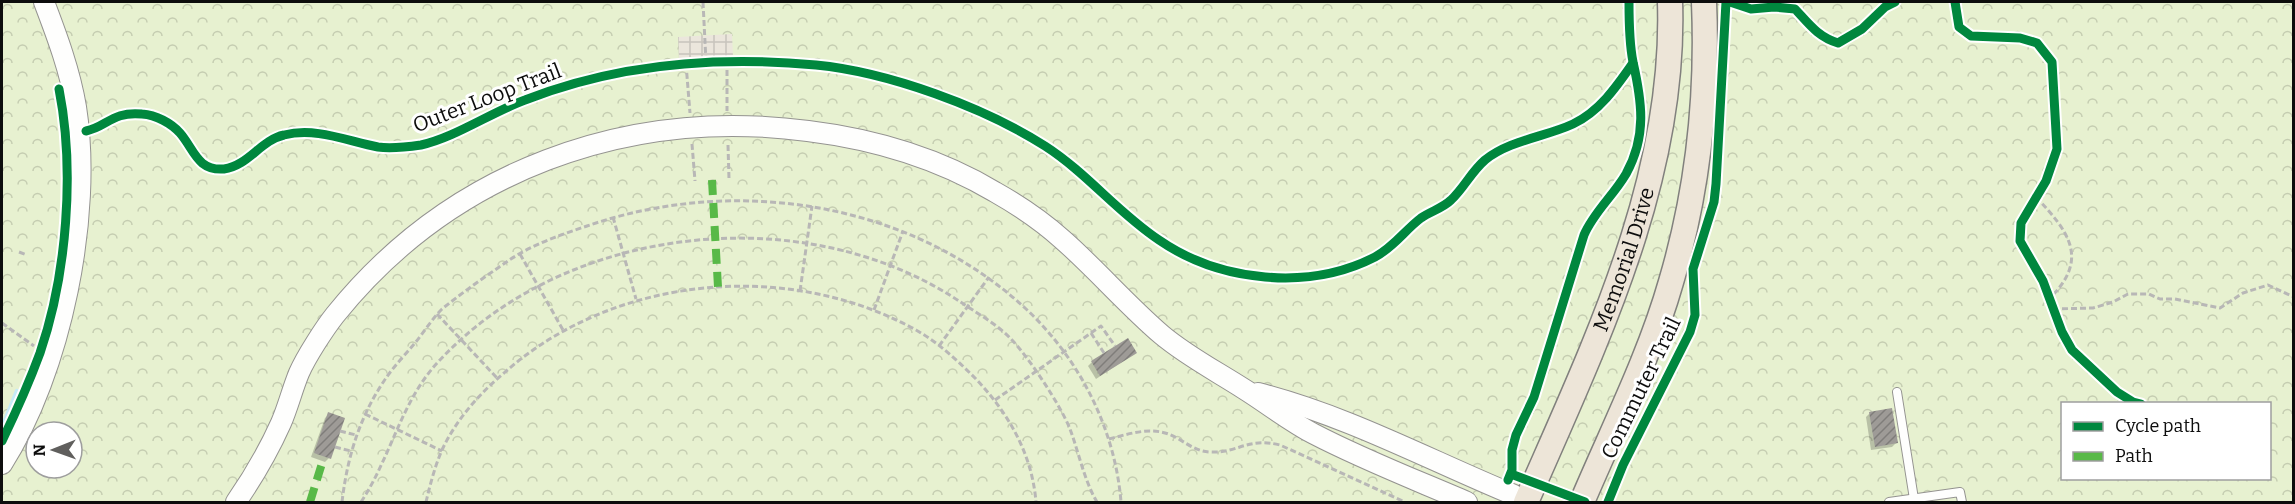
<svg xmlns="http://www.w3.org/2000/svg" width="2295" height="504" font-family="Bitter,serif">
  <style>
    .park { fill: url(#park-crowns); fill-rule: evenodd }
    .plaza { fill: url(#plaza-grid) }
    .shadow { fill: #0003 }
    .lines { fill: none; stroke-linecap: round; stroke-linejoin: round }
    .stream { stroke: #c6ebf7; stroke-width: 4.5 }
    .building { fill: url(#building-hatch) }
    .service-casing { stroke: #949390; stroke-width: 10 }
    .tertiary-casing { stroke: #949390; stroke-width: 22 }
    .primary-casing { stroke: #81807d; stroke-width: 27 }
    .path { stroke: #b8b7b6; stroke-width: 3; stroke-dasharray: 6 3; stroke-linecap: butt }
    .service { stroke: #fefefd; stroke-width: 8 }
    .tertiary { stroke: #fefefd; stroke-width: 20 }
    .primary { stroke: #ede5d8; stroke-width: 24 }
    .quiet { stroke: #58b947; stroke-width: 8; stroke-dasharray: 15 8; stroke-linecap: butt }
    .cycleway-casing { stroke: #fff; stroke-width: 13 }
    .cycleway { stroke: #00873e; stroke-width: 9 }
    .labels { text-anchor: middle; stroke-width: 6; stroke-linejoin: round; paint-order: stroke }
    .street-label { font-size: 21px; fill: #0d0d0d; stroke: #fff }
  </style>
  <defs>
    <pattern id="park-crowns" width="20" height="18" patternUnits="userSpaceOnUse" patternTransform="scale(1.5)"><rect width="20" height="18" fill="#e7f1d0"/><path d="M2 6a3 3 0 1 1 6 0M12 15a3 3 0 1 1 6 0" fill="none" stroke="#c5cdb1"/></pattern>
    <pattern id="plaza-grid" width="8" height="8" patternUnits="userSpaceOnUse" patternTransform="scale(1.5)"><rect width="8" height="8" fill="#ebe6dc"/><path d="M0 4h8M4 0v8" fill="none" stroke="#c8c4bc"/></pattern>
    <pattern id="building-hatch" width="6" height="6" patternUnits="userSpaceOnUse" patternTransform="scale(1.5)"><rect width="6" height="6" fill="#9e9b97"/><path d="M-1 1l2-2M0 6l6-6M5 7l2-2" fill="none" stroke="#7f7d7a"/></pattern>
  </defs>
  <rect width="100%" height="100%" fill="#fbf8f1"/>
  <path class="park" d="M2 2H2293V502H2ZM2062 404H2270V478H2062ZM36 432H72V468H36Z"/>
  <polygon class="plaza" points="732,34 733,57 679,60 678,37"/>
  <g class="shadow">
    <polygon points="1135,353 1096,379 1088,366 1092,362"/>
    <polygon points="1870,413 1896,443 1892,447 1871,450 1866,417"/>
    <polygon points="329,414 329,458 325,462 311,457 325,418"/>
  </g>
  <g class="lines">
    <polyline class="stream" points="2,428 17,391"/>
  </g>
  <g class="building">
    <polygon points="1128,338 1137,353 1100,376 1091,361"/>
    <polygon points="1892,408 1898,443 1875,447 1869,412"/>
    <polygon points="328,412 345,418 331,459 314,453"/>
  </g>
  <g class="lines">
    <defs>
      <g id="service">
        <polyline points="1897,392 1914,499"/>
        <polyline points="1889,502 1960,492 1962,502"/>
      </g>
      <g id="tertiary">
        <path d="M1258 393C1348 416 1429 460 1514 495L1517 502"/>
        <path d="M2 464C61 372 93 215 76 107 70 71 57 36 44 2"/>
        <path d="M236 502C254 476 268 452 281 423 288 407 292 390 299 373 306 357 324 329 335 315 451 171 626 107 808 131 873 139 938 158 995 192 1018 205 1043 222 1063 240 1097 270 1127 305 1162 335 1187 356 1216 371 1244 389 1268 404 1289 421 1314 434 1364 460 1416 480 1467 502"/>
      </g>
      <g id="primary">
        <path id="s1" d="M1526 502C1595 344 1676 179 1670 2"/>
        <path d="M1582 502C1612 431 1650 356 1671 282 1698 191 1708 96 1704 2"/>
      </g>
    </defs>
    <use href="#service" class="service-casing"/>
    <use href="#tertiary" class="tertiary-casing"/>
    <use href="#primary" class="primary-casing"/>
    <g class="path">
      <polyline points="703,2 706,62"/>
      <polyline points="727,61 727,111"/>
      <polyline points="686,64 690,113"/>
      <polyline points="692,144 695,181"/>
      <polyline points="728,145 729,179"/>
      <path d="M2036 197C2069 232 2090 259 2049 299"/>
      <polyline points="613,217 636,299"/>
      <polyline points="19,252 27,255"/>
      <polyline points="520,254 563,330"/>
      <polyline points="800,291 812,206"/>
      <polyline points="2053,309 2093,308 2113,302 2128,294 2149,294 2160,299 2175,299 2220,308 2243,293 2268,285 2294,297"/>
      <polyline points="874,310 903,231"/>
      <polyline points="437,314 497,378"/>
      <polyline points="2,323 34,346"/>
      <polyline points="1091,333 1104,353"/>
      <polyline points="939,346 989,277"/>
      <polyline points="995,400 1101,326 1115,346"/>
      <polyline points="365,414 442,451"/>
      <polyline points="340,431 356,435"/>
      <path d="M1109 439C1132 433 1155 425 1177 438 1189 445 1198 452 1211 452 1239 453 1247 437 1280 445L1405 502"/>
      <polyline points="335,447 351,451"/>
      <polyline points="1511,474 1512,450 1516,435"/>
      <path d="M342 502C347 459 359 418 384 381 393 367 405 355 415 343 424 332 432 319 442 309 463 292 486 276 508 261 531 245 560 235 587 226 734 175 909 201 1025 308 1079 358 1115 428 1121 502"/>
      <path d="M361 502C391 457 401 401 439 361 566 224 804 198 959 301 975 312 997 324 1011 339 1028 356 1061 406 1070 429 1079 453 1084 480 1097 502"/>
      <path d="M426 502C430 485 435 466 442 450 456 420 479 394 504 373 614 275 788 259 916 330 939 343 958 361 976 379 1009 414 1032 454 1036 502"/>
    </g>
    <use href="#service" class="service"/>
    <use href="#tertiary" class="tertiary"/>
    <use href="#primary" class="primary"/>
    <g class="quiet">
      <polyline points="712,180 718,287"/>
      <polyline points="310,502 323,460"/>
    </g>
    <defs>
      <g id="cycleway">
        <path d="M1730 2 1751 9 1774 7 1795 9C1809 24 1818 37 1838 43L1862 29 1885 7 1895 2"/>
        <polyline points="1955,2 1959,27 1971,36 2020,38 2037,43 2052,62 2057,149 2046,181 2021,223 2020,241 2043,281 2062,332 2072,350 2117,392 2133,402 2141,404"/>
        <path d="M86 131C107 127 112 111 142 114 156 115 171 123 180 133 194 149 197 171 224 169 248 166 261 140 284 135 316 127 347 141 378 147 392 149 407 147 421 145 454 138 492 112 525 100 617 64 719 56 816 65 888 72 984 107 1045 146 1087 173 1118 213 1159 240 1220 282 1309 291 1375 257 1394 247 1405 230 1421 218 1431 211 1443 208 1451 200 1464 188 1471 172 1485 160 1510 140 1545 137 1573 124 1600 111 1617 86 1633 63"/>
        <path d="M2 441C16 412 29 383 40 353 67 274 75 170 59 89"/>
        <polyline points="1511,474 1585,502"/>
        <path d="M1508 480 1512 470V450L1516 435 1534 397 1584 235C1594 212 1613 196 1626 174 1647 136 1642 102 1633 62 1629 42 1629 22 1629 2"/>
        <polyline points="1608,502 1623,465 1690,332 1695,315 1693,269 1714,202 1716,184 1726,2"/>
      </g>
    </defs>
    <use href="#cycleway" class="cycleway-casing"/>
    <use href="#cycleway" class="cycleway"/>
  </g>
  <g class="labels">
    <g class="street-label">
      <text transform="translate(487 98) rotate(-21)" y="7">Outer Loop Trail</text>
      <text dy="7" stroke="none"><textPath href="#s1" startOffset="262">Memorial Drive</textPath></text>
      <text transform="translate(1641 388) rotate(-64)" y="7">Commuter Trail</text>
    </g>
  </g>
  <rect width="2295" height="504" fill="none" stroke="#0d0d0d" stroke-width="6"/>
  <rect x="2061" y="402" width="210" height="78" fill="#ffffff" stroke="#9e9e9e" stroke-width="1.5"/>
  <rect x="2073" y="422" width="30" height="9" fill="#00873e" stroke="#9e9e9e" stroke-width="1.5"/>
  <text x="2115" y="432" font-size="18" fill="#0d0d0d">Cycle path</text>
  <rect x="2073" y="452" width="30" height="9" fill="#58b947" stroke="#9e9e9e" stroke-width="1.5"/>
  <text x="2115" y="462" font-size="18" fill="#0d0d0d">Path</text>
  <g transform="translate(54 450) rotate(269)"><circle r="28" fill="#ffffff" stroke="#9e9e9e" stroke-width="1.5"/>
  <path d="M0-4.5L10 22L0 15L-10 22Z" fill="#605f5d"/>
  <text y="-9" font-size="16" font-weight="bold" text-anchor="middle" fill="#0d0d0d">N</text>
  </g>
</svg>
